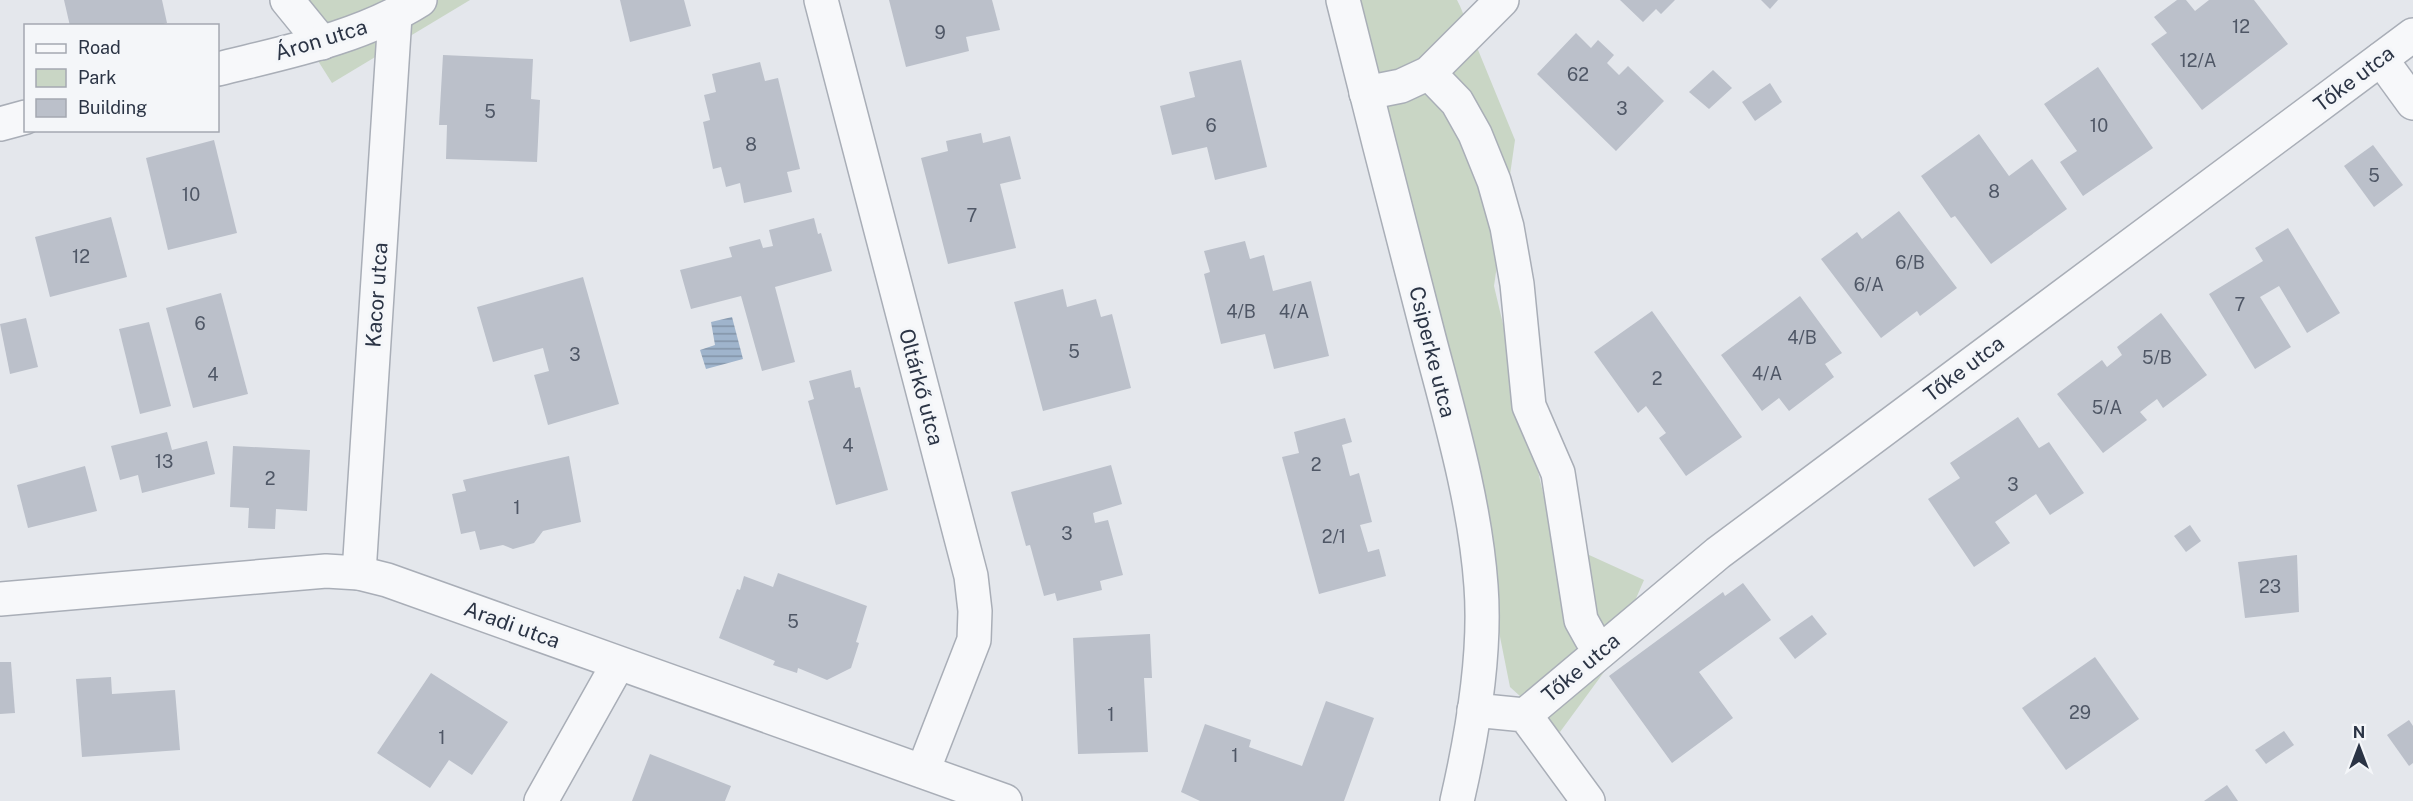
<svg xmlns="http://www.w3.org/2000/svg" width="2413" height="801" font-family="'Public Sans',sans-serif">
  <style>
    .green { fill: #c9d6c5 }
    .water { fill: url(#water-rules) }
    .building { fill: #bbc0ca }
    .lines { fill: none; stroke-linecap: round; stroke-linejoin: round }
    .minor-casing { stroke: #a9aeb7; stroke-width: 36 }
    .minor { stroke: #f7f8fa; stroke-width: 33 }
    .labels { text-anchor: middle; stroke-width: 6; stroke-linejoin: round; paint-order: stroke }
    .number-label { font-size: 18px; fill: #4f5766 }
    .street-label { font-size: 21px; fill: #2b3445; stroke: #f4f6f9 }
  </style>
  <defs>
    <pattern id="water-rules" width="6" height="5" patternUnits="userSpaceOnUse" patternTransform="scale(1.5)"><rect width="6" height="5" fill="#9fb4cc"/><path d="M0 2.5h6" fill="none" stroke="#8293a7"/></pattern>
  </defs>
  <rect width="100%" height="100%" fill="#e4e7ec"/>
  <g class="green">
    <polygon points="270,0 470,0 332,83 291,18"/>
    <polygon points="1351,0 1457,0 1460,6 1515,140 1494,286 1554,539 1644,580 1604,672 1560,732 1510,687 1468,476"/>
  </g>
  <polygon class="water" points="732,317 743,359 706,369 700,350 715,345 711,322"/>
  <g class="building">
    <polygon points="64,0 162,0 167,23 156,26 70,26"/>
    <polygon points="620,0 684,0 691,26 630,42"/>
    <polygon points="889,0 992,0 1000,30 966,37 969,51 906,67"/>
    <polygon points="1620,0 1675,0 1661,14 1656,9 1643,22"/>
    <polygon points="1761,0 1778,0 1770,9"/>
    <polygon points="2177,0 2186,0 2195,11 2209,0 2254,0 2288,44 2202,110 2151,44 2167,33 2154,17"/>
    <polygon points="1576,33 1591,48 1598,40 1614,55 1607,63 1619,75 1628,66 1664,101 1616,151 1537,74"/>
    <polygon points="443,55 533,59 531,99 540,100 537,162 446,159 447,125 439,125"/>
    <polygon points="1241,60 1267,167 1215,180 1207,147 1172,155 1160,106 1195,97 1189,72"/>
    <polygon points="760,62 765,81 778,78 800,169 787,172 792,192 744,203 740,183 726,187 721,167 713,169 703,122 710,120 704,95 716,92 712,74"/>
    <polygon points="2098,67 2153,148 2083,196 2060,162 2077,151 2044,104"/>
    <polygon points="1713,70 1732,88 1709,109 1689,92"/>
    <polygon points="1770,83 1782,102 1755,121 1742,102"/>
    <polygon points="981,133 983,143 1010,136 1021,179 1000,184 1016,248 948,264 921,158 948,151 946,141"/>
    <polygon points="1979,134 2009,176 2032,159 2067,209 1991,264 1955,216 1951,218 1921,176"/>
    <polygon points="214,140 237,233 168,250 146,158"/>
    <polygon points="2373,145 2403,185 2374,207 2344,166"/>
    <polygon points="1899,211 1957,288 1920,316 1917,311 1881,338 1821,259 1857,232 1862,239"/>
    <polygon points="111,217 127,277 50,297 35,237"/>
    <polygon points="814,218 818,234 821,233 832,271 775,287 795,362 762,371 741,296 691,309 680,270 732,257 729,247 760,239 763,248 773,246 769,230"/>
    <polygon points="2288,228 2340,313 2307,333 2279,286 2260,297 2291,347 2255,369 2209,294 2263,261 2255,248"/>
    <polygon points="1245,241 1250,259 1264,255 1273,291 1311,281 1329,356 1274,369 1265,334 1221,344 1204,274 1210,272 1204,251"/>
    <polygon points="583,277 619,404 548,425 534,375 549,371 543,348 493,362 477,307"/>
    <polygon points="1063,289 1067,307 1096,299 1101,317 1112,314 1131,388 1043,411 1014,302"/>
    <polygon points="221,293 248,394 193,408 166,308"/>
    <polygon points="1800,296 1842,353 1825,364 1834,377 1789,411 1779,398 1762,411 1721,355"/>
    <polygon points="1652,311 1742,437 1686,476 1659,438 1666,433 1646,406 1638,413 1594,352"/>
    <polygon points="2161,313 2207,375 2163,408 2157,399 2149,405 2140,412 2147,420 2103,453 2057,394 2102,360 2107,367 2122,355 2117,347"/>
    <polygon points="26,318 38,367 10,374 0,324"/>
    <polygon points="149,322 171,406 140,414 119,329"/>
    <polygon points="851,370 855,388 860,387 888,490 836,505 808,401 814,399 809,381"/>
    <polygon points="2018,417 2039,448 2049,442 2084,493 2050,515 2036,494 1995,522 2010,543 1974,567 1928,499 1960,478 1950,463"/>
    <polygon points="1345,418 1352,442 1342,445 1350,476 1359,473 1372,522 1360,525 1368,552 1379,549 1386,576 1319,594 1282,457 1299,453 1294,432"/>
    <polygon points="167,432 172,450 207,441 215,474 142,493 138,475 120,480 111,446"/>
    <polygon points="233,446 310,450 307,511 276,509 275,529 248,528 249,508 230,507"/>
    <polygon points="569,456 581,522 543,531 534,543 513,549 503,545 480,550 475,531 461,534 452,494 466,491 463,480"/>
    <polygon points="1111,465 1122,504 1093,513 1095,523 1108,520 1123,575 1100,581 1102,590 1057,601 1055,593 1044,596 1030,545 1026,546 1011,492"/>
    <polygon points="85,466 97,511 28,528 17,485"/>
    <polygon points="2190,525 2201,541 2186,552 2174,536"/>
    <polygon points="2297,555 2299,612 2245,618 2238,562"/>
    <polygon points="778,573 867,606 856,642 859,643 851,668 827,680 798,668 797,673 773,665 775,661 719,638 737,589 740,590 744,576 773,587"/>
    <polygon points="1743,583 1771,620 1699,672 1733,718 1672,763 1609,676 1723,592 1725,596"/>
    <polygon points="1812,615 1827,634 1795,659 1779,638"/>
    <polygon points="1150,634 1152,678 1144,678 1148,752 1078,754 1073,638"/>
    <polygon points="2095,657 2139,719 2066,770 2022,708"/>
    <polygon points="0,662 11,662 15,713 0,714"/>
    <polygon points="431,673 508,722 472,775 449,760 430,788 377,753"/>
    <polygon points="111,677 112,694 175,690 180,750 82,757 76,679"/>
    <polygon points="1326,701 1374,718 1344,801 1200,801 1181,792 1205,724 1251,740 1249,747 1302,766"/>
    <polygon points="2409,720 2413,726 2413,763 2409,766 2387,735"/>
    <polygon points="2284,731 2294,745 2266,764 2255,750"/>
    <polygon points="650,754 731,786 725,801 632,801"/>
    <polygon points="2227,785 2238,801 2204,801"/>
  </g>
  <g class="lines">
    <defs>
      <g id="minor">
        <polyline points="287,0 322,43"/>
        <polyline points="821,0 971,576 975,611 974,640 923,771"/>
        <path d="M1343 0C1371 113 1400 225 1429 338 1450 418 1475 502 1481 586 1486 652 1472 736 1457 801"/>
        <polyline points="2381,59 2413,103"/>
        <path d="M218 69C286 52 360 38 420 0"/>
        <polyline points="1429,73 1457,102 1475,134 1494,181 1507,227 1517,284 1529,406 1558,473 1581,620 1591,638 1602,650"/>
        <polyline points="1366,93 1401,86 1429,73 1502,0"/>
        <polyline points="0,124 26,117"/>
        <polyline points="359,573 395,16"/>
        <polyline points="0,599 326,571 359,573 387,580 1005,801"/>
        <polyline points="1474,710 1525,715 1588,801"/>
        <polyline points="1525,715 1718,553 2413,35"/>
        <polyline points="541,801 618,664"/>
      </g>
    </defs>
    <use href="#minor" class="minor-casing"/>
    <use href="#minor" class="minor"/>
  </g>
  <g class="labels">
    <g class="number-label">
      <text x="2241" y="33">12</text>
      <text x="940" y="39">9</text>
      <text x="2198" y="67">12/A</text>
      <text x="1578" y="81">62</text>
      <text x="1622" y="115">3</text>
      <text x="490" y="118">5</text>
      <text x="1211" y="132">6</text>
      <text x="2099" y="132">10</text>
      <text x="751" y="151">8</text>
      <text x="2374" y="182">5</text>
      <text x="1994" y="198">8</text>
      <text x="191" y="201">10</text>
      <text x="972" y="222">7</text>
      <text x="81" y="263">12</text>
      <text x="1910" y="269">6/B</text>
      <text x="1869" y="291">6/A</text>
      <text x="2240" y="311">7</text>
      <text x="1241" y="318">4/B</text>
      <text x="1294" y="318">4/A</text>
      <text x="200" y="330">6</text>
      <text x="1802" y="344">4/B</text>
      <text x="1074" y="358">5</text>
      <text x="575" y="361">3</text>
      <text x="2157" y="364">5/B</text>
      <text x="1767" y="380">4/A</text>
      <text x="213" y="381">4</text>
      <text x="1657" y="385">2</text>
      <text x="2107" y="414">5/A</text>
      <text x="848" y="452">4</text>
      <text x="164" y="468">13</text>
      <text x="1316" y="471">2</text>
      <text x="270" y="485">2</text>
      <text x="2013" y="491">3</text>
      <text x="517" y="514">1</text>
      <text x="1067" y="540">3</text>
      <text x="1334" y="543">2/1</text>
      <text x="2270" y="593">23</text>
      <text x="793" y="628">5</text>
      <text x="2080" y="719">29</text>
      <text x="1111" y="721">1</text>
      <text x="442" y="744">1</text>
      <text x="1235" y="762">1</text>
    </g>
    <g class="street-label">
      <text transform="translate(321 40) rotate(-17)" y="7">Áron utca</text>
      <text transform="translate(2354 79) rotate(-37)" y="7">Tőke utca</text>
      <text transform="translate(377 295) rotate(-86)" y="7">Kacor utca</text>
      <text transform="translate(1432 352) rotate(76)" y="7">Csiperke utca</text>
      <text transform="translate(1964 369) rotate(-37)" y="7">Tőke utca</text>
      <text transform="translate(921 387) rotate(75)" y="7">Oltárkő utca</text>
      <text transform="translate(512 625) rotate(20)" y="7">Aradi utca</text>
      <text transform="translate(1581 668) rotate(-40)" y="7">Tőke utca</text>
    </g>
  </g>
  <rect x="24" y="24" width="195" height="108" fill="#f4f6f9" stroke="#a4a8b1" stroke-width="1.5"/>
  <rect x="36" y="44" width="30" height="9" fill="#f7f8fa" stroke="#a4a8b1" stroke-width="1.5"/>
  <text x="78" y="54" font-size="18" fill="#2b3445">Road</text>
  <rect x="36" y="69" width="30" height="18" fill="#c9d6c5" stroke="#a4a8b1" stroke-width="1.5"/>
  <text x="78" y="84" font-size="18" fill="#2b3445">Park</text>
  <rect x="36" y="99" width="30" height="18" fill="#bbc0ca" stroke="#a4a8b1" stroke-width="1.5"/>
  <text x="78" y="114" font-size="18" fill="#2b3445">Building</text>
  <g transform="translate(2359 747)" stroke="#f4f6f9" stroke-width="4.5" paint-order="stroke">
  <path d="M0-4.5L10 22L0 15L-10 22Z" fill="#2b3445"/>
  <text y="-9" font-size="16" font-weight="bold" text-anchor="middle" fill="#2b3445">N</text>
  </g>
</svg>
